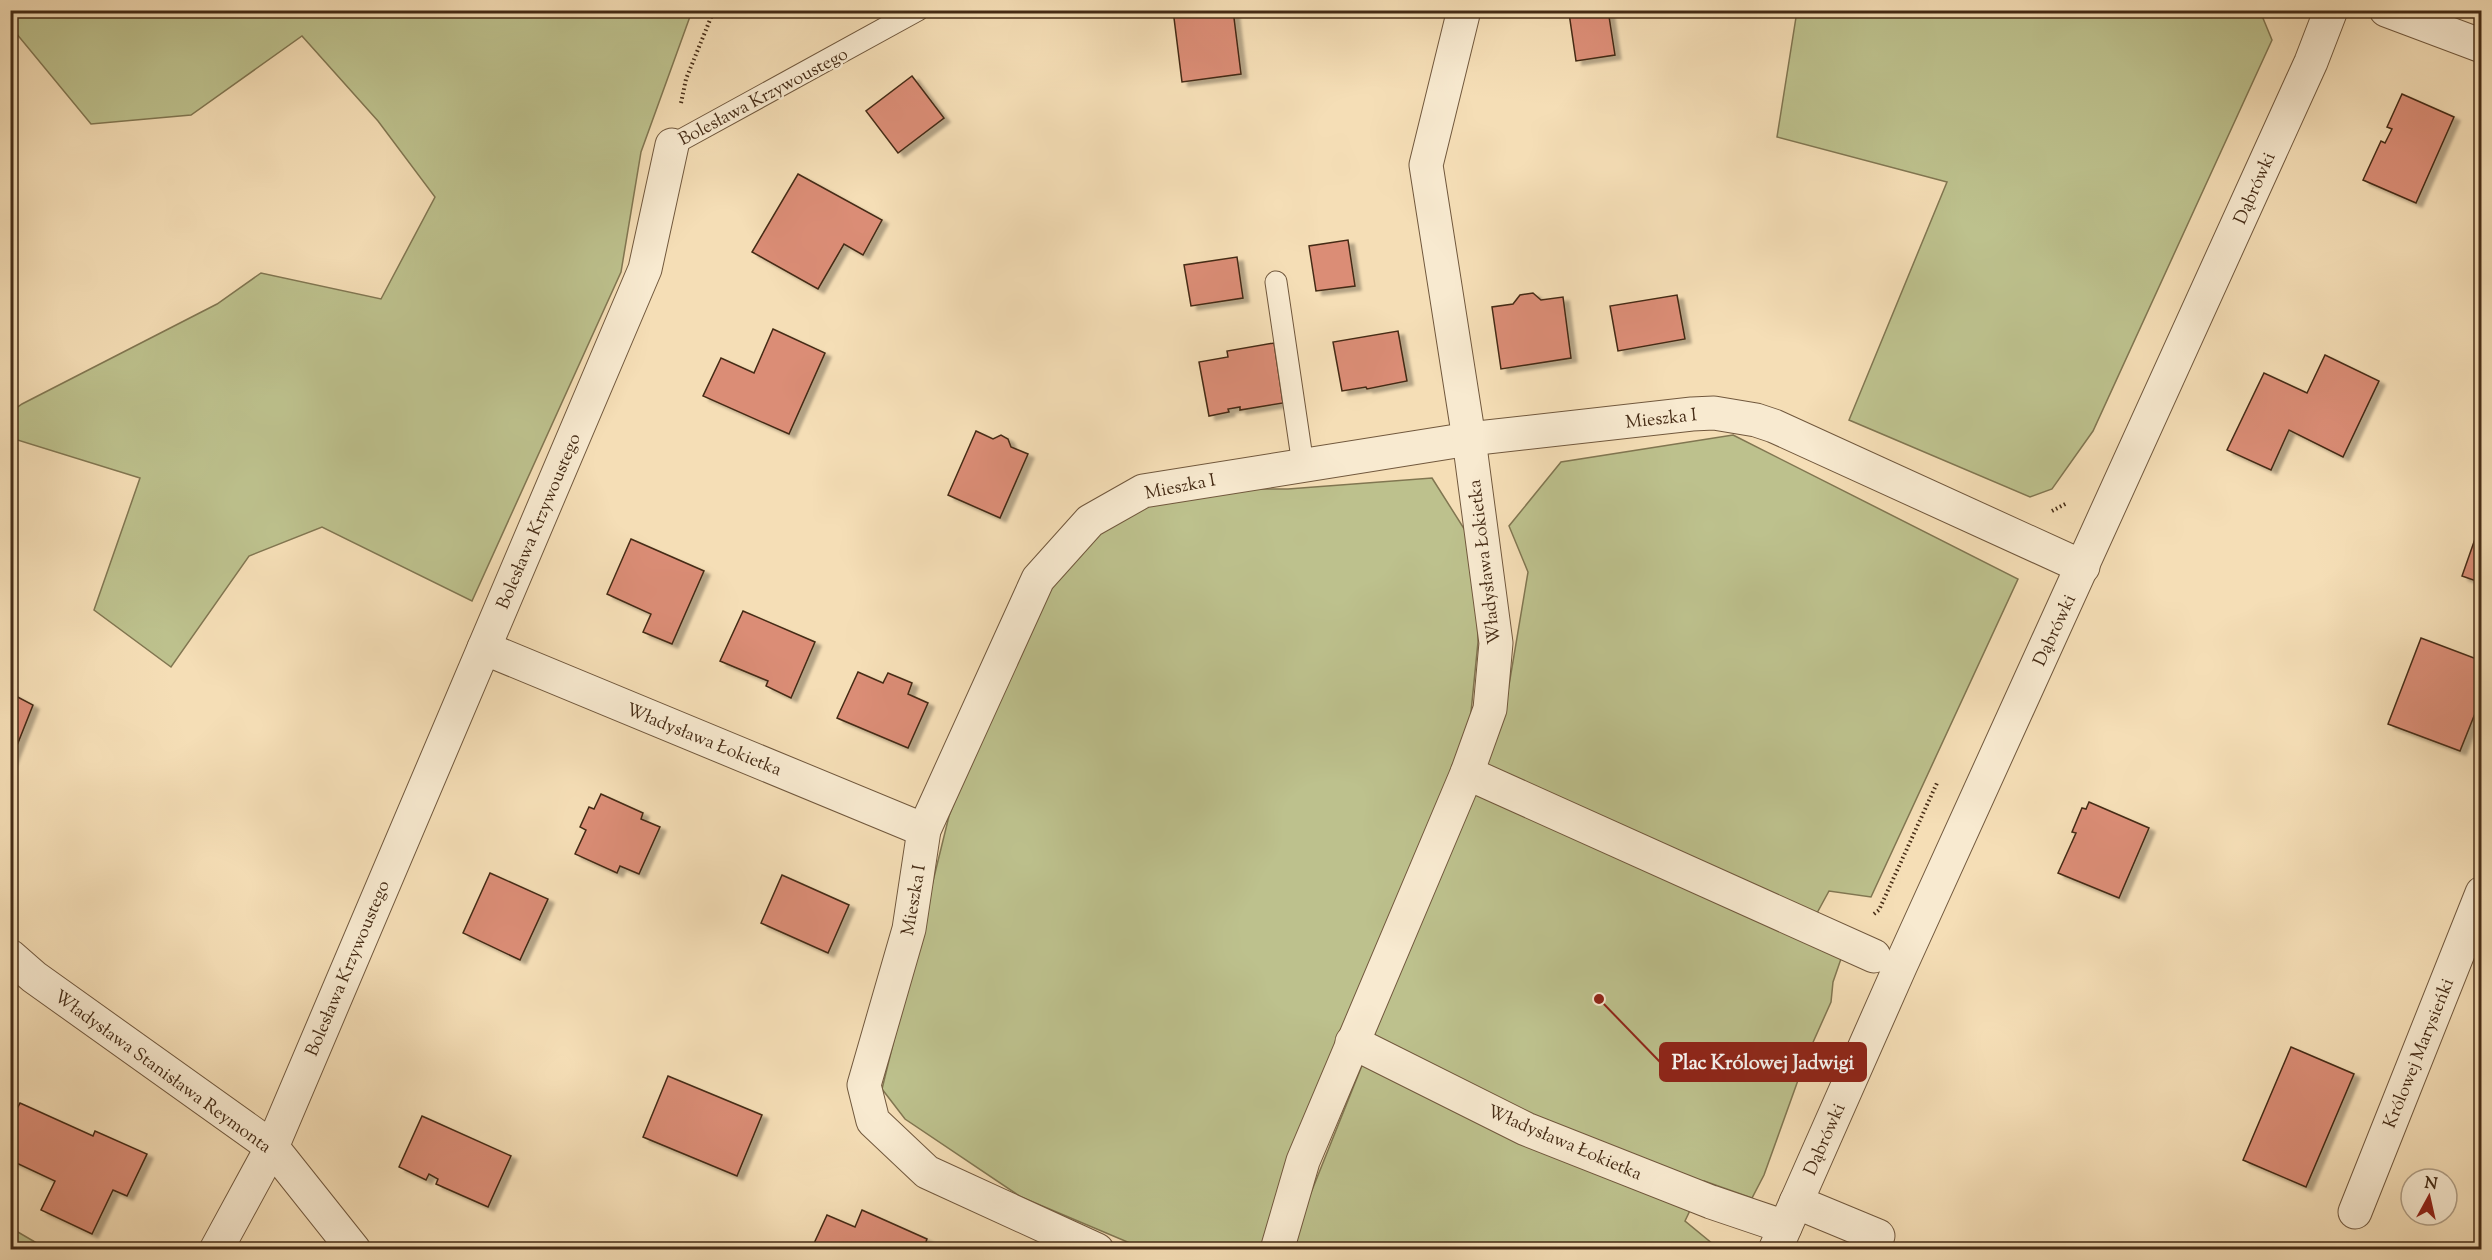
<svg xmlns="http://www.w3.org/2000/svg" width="2492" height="1260" font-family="'Sorts Mill Goudy',serif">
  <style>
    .green { fill: #bdc18d; stroke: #817651; stroke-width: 1.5 }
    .building { fill: #db8d76; stroke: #452b15; stroke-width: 1.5; filter: url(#shadow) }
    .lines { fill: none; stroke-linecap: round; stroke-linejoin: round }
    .service-casing { stroke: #71583d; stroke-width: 23 }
    .minor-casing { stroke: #71583d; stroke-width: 35 }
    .path { stroke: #452b15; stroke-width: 4; stroke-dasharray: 1.5 3; stroke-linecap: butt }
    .service { stroke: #f8ead0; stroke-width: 21 }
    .minor { stroke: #f8ead0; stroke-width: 33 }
    .labels { text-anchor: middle; stroke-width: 5; stroke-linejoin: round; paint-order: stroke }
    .street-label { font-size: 18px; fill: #452b15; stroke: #f8ead0 }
    .leader { fill: none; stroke: #8f2418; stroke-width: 2 }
    .callout-dot { fill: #8f2418; stroke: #f8ead0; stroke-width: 2 }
    .callout { fill: #8f2418; stroke: #8f2418; stroke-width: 2 }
    .callout-label { font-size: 20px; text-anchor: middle; font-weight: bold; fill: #fff }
  </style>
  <defs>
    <filter id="shadow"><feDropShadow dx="6" dy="4" stdDeviation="1.5" flood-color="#0004"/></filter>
  </defs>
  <rect width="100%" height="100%" fill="#f5deb6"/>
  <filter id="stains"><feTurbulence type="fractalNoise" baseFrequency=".00333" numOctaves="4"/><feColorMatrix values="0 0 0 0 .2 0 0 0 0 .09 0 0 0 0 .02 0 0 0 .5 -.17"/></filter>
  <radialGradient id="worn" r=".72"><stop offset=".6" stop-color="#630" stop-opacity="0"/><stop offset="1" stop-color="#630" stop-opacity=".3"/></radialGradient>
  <g class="green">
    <polygon points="11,10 692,11 641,152 621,272 472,601 322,527 249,556 171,667 94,610 140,478 11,438 11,412 22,404 217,304 261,273 381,299 435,197 378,121 302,36 191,115 91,124 11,27"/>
    <polygon points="1797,11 2260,11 2272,40 2093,431 2052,489 2030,497 1849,420 1947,182 1777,137"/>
    <polygon points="1733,435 2018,579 1871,897 1829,891 1804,937 1842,956 1833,982 1831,1002 1806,1058 1764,1175 1752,1198 1704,1181 1685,1221 1719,1249 1288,1250 1505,709 1528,572 1509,526 1561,462"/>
    <polygon points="1432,478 1475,546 1478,642 1470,722 1266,1249 1144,1249 1021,1197 905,1119 882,1089 949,816 999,691 1049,583 1094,532 1138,506 1239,489 1288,489"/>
    <polygon points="11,1228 47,1249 11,1249"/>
  </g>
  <g class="building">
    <polygon points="1173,10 1233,10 1241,74 1182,82"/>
    <polygon points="1587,10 1608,10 1615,55 1576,61 1569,13"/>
    <polygon points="912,76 944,118 898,153 866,111"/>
    <polygon points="2402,94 2454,117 2416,203 2363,180 2381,141 2385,143 2392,129 2387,127"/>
    <polygon points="798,174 882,220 863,255 844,244 818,289 752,252"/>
    <polygon points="1348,240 1355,286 1316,291 1309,246"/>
    <polygon points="1237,257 1243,298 1191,306 1184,265"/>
    <polygon points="1533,293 1541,300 1563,297 1571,358 1501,369 1492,307 1513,304 1520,295"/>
    <polygon points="1677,295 1685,339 1618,351 1610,306"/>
    <polygon points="773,329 825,353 789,434 703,396 721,358 754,373"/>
    <polygon points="1398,331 1407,381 1367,389 1366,387 1342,391 1333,342"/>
    <polygon points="1274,343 1283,403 1240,410 1240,407 1228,409 1229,412 1209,416 1199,362 1228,357 1227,351"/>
    <polygon points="2325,355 2379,381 2343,457 2289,430 2271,470 2227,450 2264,373 2307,393"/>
    <polygon points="976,431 993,439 1001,435 1008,439 1011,447 1028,454 1000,518 948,495"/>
    <polygon points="2482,519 2482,583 2462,576"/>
    <polygon points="631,539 704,571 672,644 643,632 651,614 607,594"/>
    <polygon points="743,611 815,642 791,698 766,686 768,681 720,661"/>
    <polygon points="2421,638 2482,661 2482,696 2460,751 2388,724"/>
    <polygon points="858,672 883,683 888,673 912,683 908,694 928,703 908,748 837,718"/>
    <polygon points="10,693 33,705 10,763"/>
    <polygon points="601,794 643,813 641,819 660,827 639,874 620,866 617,873 575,854 586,830 580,827 589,807 594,809"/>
    <polygon points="2089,802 2149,828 2119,898 2058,873 2076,833 2072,832 2082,808 2086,809"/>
    <polygon points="490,873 548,899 520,960 463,933"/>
    <polygon points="782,875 849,905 828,953 761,923"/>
    <polygon points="2291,1047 2354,1074 2306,1187 2243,1160"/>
    <polygon points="668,1076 762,1115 737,1176 643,1137"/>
    <polygon points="20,1103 93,1136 95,1131 147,1154 127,1196 113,1190 92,1234 41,1210 55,1181 10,1160 10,1123"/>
    <polygon points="422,1116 511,1156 488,1207 436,1184 438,1179 429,1174 426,1180 399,1167"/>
    <polygon points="862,1210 927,1239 923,1250 811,1250 827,1215 855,1227"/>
  </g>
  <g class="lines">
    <defs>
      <g id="service">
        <polyline points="672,145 918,10"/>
        <polyline points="1276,282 1303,465"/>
      </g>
      <g id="minor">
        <polyline points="2386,10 2482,46"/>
        <polyline points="484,648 924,830"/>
        <polyline points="1467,773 1874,956"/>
        <polyline points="10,956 34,977 272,1147 354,1250"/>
        <polyline points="1352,1042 1526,1129 1711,1202 1785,1227"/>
        <polyline points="1796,1202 1878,1236"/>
        <polyline points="2355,1212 2482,893"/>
        <polyline points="216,1250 272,1147 645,269 672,145"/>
        <polyline points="1097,1250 927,1172 873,1121 864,1085 909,929 924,830 1038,579 1090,521 1143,491 1469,439 1692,414 1714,413 1756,420 1774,426 2083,567"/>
        <polyline points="1277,1250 1303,1161 1467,773 1490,709 1496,643 1469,439 1426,165 1464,10"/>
        <polyline points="1775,1250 1900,967 2311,62 2331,10"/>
      </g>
    </defs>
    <use href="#service" class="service-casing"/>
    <use href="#minor" class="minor-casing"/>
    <g class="path">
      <polyline points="681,103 686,79 714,10"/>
      <polyline points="2052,511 2067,503"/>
      <polyline points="1874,914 1879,910 1937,783"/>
    </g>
    <use href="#service" class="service"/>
    <use href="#minor" class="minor"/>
  </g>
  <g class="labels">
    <g class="street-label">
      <text transform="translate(763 96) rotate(-28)" y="6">Bolesława Krzywoustego</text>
      <text transform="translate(2254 188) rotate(-66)" y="6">Dąbrówki</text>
      <text transform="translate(1661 418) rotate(-6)" y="6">Mieszka I</text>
      <text transform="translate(1180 486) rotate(-11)" y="6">Mieszka I</text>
      <text transform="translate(538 521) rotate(-67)" y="6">Bolesława Krzywoustego</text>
      <text transform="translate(1484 562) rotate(-97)" y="6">Władysława Łokietka</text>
      <text transform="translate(2054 630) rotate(-65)" y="6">Dąbrówki</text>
      <text transform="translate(704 739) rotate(22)" y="6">Władysława Łokietka</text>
      <text transform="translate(913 900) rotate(-80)" y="6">Mieszka I</text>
      <text transform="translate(347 968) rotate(-67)" y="6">Bolesława Krzywoustego</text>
      <text transform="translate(2418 1053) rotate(-68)" y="6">Królowej Marysieńki</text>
      <text transform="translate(163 1071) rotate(36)" y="6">Władysława Stanisława Reymonta</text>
      <text transform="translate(1824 1139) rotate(-66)" y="6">Dąbrówki</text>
      <text transform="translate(1565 1142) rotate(23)" y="6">Władysława Łokietka</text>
    </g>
  </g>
  <path class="leader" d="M1599 999L1660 1062"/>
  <circle class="callout-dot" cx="1599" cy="999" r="6"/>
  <rect class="callout" x="1660" y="1043" width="206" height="38" rx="6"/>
  <g class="callout-label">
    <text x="1763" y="1069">Plac Królowej Jadwigi</text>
  </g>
  <rect width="2492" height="1260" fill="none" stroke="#f5deb6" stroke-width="36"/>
  <rect x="12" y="12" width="2468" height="1236" fill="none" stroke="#452b15" stroke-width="3"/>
  <rect x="18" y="18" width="2456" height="1224" fill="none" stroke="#452b15" stroke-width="1.5"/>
  <g transform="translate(2429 1197) rotate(8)"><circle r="28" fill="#f8ead0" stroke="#b09e85" stroke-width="1.5"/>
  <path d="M0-4.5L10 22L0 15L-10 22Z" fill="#8f2418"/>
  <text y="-9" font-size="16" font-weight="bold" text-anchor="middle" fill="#452b15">N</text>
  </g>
  <rect width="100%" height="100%" filter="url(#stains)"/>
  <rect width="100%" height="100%" fill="url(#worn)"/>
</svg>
